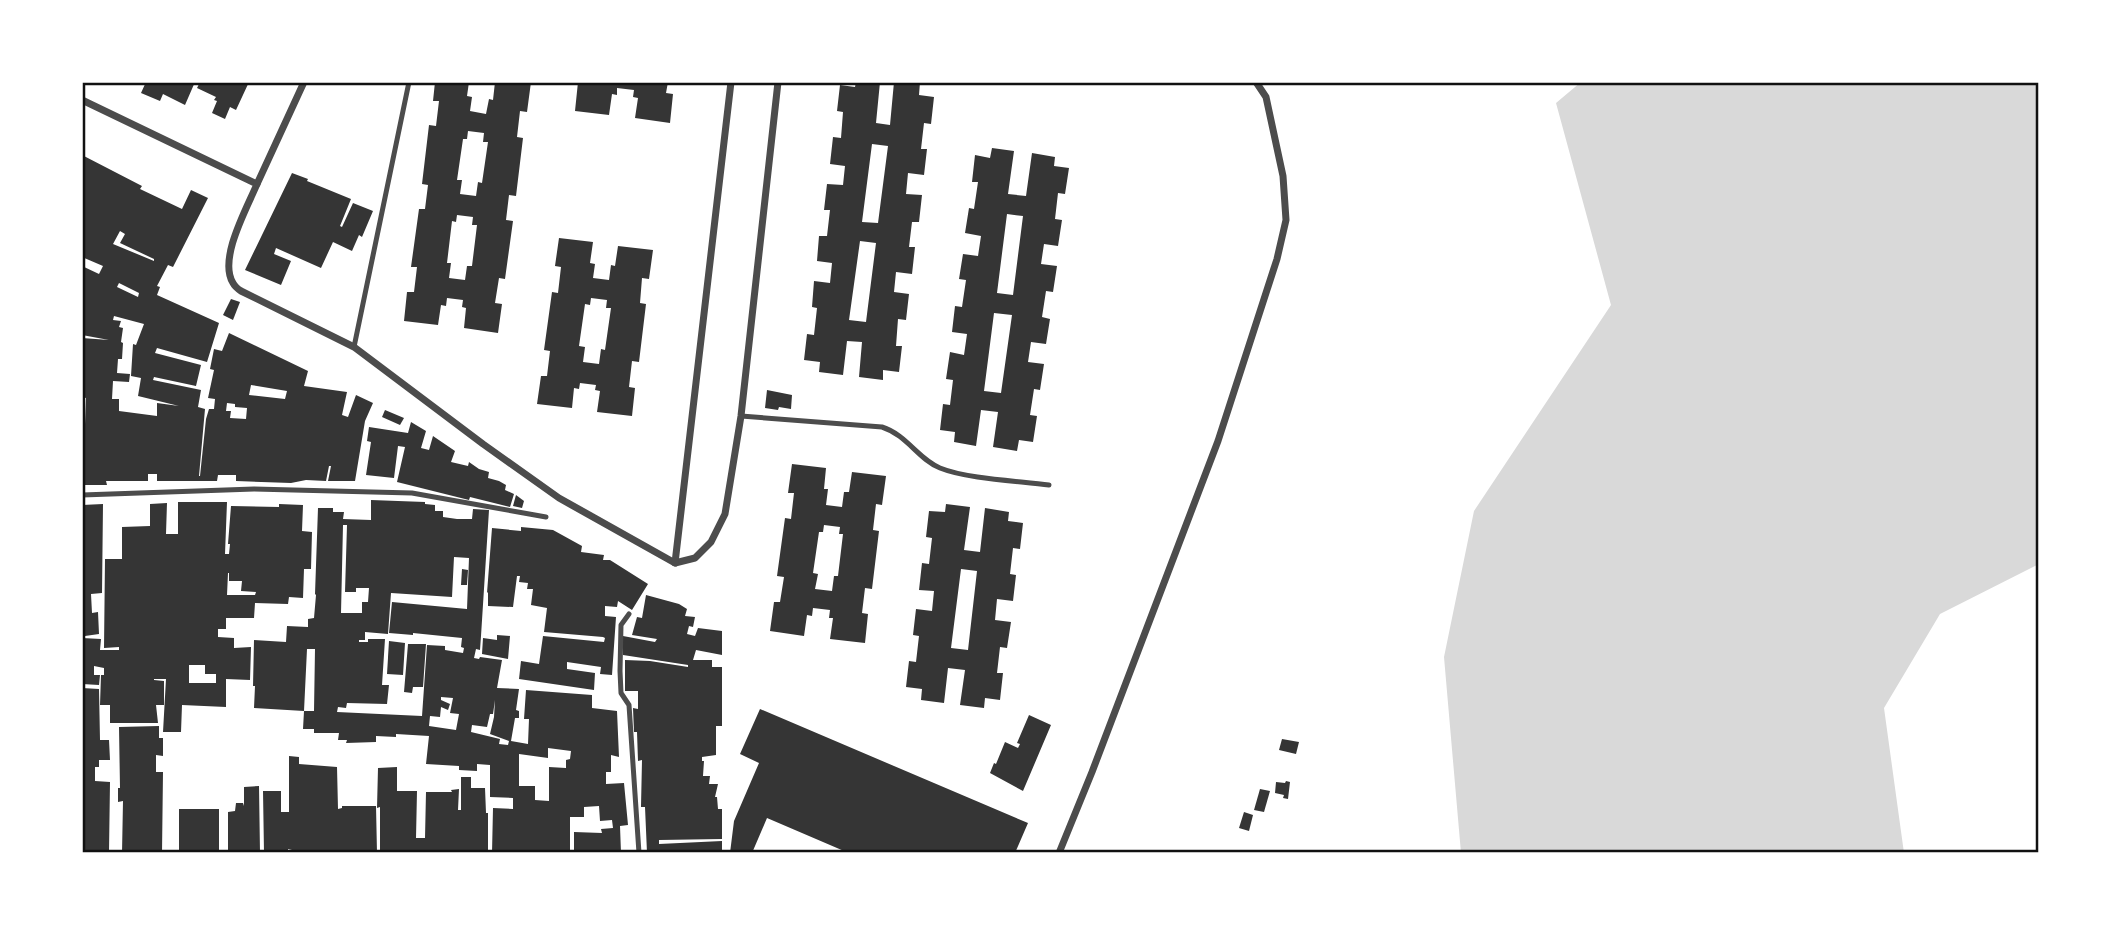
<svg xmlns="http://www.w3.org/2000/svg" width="2121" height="935" font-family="Quicksand,sans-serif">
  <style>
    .water { fill: #d9d9d9 }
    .building { fill: #353535; fill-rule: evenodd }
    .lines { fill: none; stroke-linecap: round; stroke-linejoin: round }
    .service { stroke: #4c4c4c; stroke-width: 5 }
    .minor { stroke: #4c4c4c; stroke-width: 7 }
    .neatline { fill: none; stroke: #111; stroke-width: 2.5 }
  </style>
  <rect width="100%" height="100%" fill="#fff"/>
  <polygon class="water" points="1581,82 2039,82 2039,564 1940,614 1884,708 1904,853 1461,853 1444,657 1474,511 1611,305 1556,103"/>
  <g class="building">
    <polygon points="146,82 195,82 185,105 163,94 160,101 141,93"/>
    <polygon points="200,82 249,82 236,110 230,107 225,119 212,113 217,101 214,100 216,97 197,88"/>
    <path d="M435 82H469L467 96 472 97 470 111 486 114 489 99 493 100 495 82H531L527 112 520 111 517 137 523 138 516 196 509 195 506 220 513 221 505 279 499 278 495 303 502 304 498 333 464 328 466 308 462 307 463 300 447 298 446 306 441 305 438 325 404 321 407 292H414L417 267H411L419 209H425L428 185 422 184 429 125 436 126 439 101H433ZM468 131 484 133 483 142H488L482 183 478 182 476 196 460 194 462 180H457L463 139H467ZM457 215 473 217 472 225H477L472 266H467L465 280 449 278 451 263H447L452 221 456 222Z"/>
    <polygon points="578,82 668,82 666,93 673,94 670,123 635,118 638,98 633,97 634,90 617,88 617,95 612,94 609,115 575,111"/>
    <path d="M856 82H880L876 123 890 125 894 82H920L919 95 934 97 931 124 924 123 921 149H927L924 175 908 173 906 194 922 195 919 222H912L909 247H915L912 274 896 272 894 292 909 294 906 320 898 319 896 346H902L899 372 883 370V380L859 377 862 342 847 341 843 375 819 372 820 362 804 360 807 334 814 335 817 308 812 307 814 281 830 283 832 263 817 261 819 236H827L830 210H824L827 184 843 185 845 166 830 164 833 137 841 138 843 112 837 111 840 85 855 87ZM872 144 888 146 878 223 862 222ZM860 241 876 243 866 322 849 320Z"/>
    <path d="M992 148 1014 151 1008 194 1026 196 1032 153 1055 157 1054 166 1069 168 1065 194 1058 193 1055 219 1062 220 1058 246 1044 244 1041 264 1057 266 1053 292 1046 291 1042 317 1050 319 1046 344 1031 342 1028 362 1044 364 1040 390 1034 389 1030 415 1037 416 1033 442 1019 440 1017 451 993 447 998 412 981 410 976 446 954 442 955 432 940 430 943 404 950 405 953 380 946 379 950 352 964 355 967 334 952 332 955 306 962 307 966 280 959 279 963 254 978 256 981 236 965 233 969 208 974 209 978 182H972L975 155 990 158ZM1007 214 1023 216 1013 295 997 293ZM994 313 1012 315 1001 393 984 391Z"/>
    <path d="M82 155 142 186 140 189 182 209 191 190 208 198 173 267 168 265 157 286 160 287 157 295 219 323 207 362 157 348 155 353 201 365 196 386 154 377 153 380 201 390 198 407 205 409 199 476H200L206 419 209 409H214L215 399 208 398 214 370 210 369 214 349 222 351 229 333 308 371 304 386 347 392 342 415 348 417 356 395 373 403 365 421 355 481H328L331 466H329L326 481 306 480 291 483 236 481V475H218L217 481H157V474H148V481H106L107 485H82V424H85L86 398 82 397V338L109 340 82 335V266L99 274 103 266 82 257ZM120 231 125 234 120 243 154 259V261L113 244ZM119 283 139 293 138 297 117 287ZM114 316 144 324 136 345 133 344 131 376 141 378 138 396 179 406 157 403V416L119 411V399H112L113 381 129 382 130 374 117 373 118 359H122L123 343 121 342 123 328 119 327 121 321 113 320ZM251 385 287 391 285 399 249 395ZM227 403 235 404V407L247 408 246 419 230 418 231 411H226Z"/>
    <polygon points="292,173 308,179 307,181 351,199 340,226 342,227 353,203 373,211 362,237 359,235 352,251 333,242 321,268 276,248 274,254 291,261 281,285 245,270"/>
    <path d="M559 238 593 242 590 263 595 264 593 278 609 280 611 265 615 266 618 246 653 250 649 279 642 278 640 303 646 304 639 362 632 361 629 387 635 388 632 416 597 412 600 391 595 390 596 385 580 383 579 389 574 388 572 408 537 404 541 376H547L550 351 544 350 552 292 558 293 561 267 555 266ZM591 298 607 300 606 308H611L605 350 601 349 599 364 583 362 585 347 579 346 585 304 590 305Z"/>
    <polygon points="231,299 240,302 233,320 223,315"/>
    <polygon points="767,390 792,395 791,409 779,407 778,410 765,408"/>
    <polygon points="385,410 404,418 400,425 382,417"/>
    <polygon points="411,422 426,431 421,448 429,450 433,436 455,451 451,462 468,466 469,462 479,469 489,472 488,478 499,481 506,485 505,490 514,494 510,507 470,497 469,500 397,482 405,447 398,446 394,478 366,475 371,442 367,441 369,427 408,433"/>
    <path d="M792 464 826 468 824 489H828L826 505 842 507 844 492H849L852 472 886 476 882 505 876 504 873 530 879 531 872 589 865 588 862 613 868 614 865 643 830 639 833 618H829L830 610 813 608 812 616 807 615 804 636 770 631 774 602H780L784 577 777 576 785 518 791 519 794 493H788ZM824 525 840 527 839 534H843L838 576H834L832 591 815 589 818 574 813 573 819 532H823Z"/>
    <polygon points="516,495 524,501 522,508 513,506"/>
    <path d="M371 500 425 502V504L435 505V511H443V517L457 519H472L473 509 489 510 481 636 480 650 476 649 474 658 479 659 480 657 502 660 497 688 519 689 516 710 519 711V718H515L511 741 528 744 529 719H524L526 690 592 695V708L617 711 619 757 611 755V772H606V784L624 783 628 825 620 826 621 853H574V832L602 833 601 829 613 828 612 820 600 821 599 806 584 807V817H570V853H492L493 808 513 809V798L490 797V765L477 764V771L459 770V766L426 764 429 736 396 734V737L376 736V742L346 743 347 740H338L339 733H314V729H303L304 711 254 708 255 686H253L254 640 286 642 287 626 308 627V619L314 618 316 595 315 594 318 508H333V512H344L343 519 371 520ZM343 525H347L345 592H356V588H369L368 602H362V613H341ZM454 557 469 558 467 609 392 602 389 633 413 635V633L462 638 461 647 464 648 463 653 445 650V646L427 645 422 716 337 712 338 707 346 708 347 703 387 704 389 685H382L385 639H368V642H359V640H365V632L388 634 391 593 452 597ZM307 649H315L314 711H304ZM441 697 453 698 450 713 459 714 456 730 429 726 430 716 440 717 441 707 448 710 450 704 441 700ZM495 700 494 717 490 734 509 741 508 745 499 744 500 739 471 732 472 725 487 727 490 714H493ZM548 748 571 751 570 759 566 760V768L549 767V801L535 800V786H519V754L548 758Z"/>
    <path d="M178 502H227L225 554H229L230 544H228L231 506 279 507V504L303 505 302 531 312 532 311 569H304L303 598 289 597 288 604 255 603 254 618H226V629H218V637L234 638V648L251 647 250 680 226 679V707L182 705 181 732H163L166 679H154V680L164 681V705H156L158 723H110V705H100L101 675H104V668L94 666V675H100L99 685 82 684V638L101 639 100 650H119V647L104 648 105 559H122V527L150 526V504L167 503 166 534H178ZM228 573H229V581H242L241 591 256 592 255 595H227ZM189 665H205V674H216V683H189Z"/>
    <polygon points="103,504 102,593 91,594 92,613 98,612 99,634 85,636 82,634 82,505"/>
    <path d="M946 504 970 507 964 550 980 552 985 508 1009 512 1008 521 1023 523 1020 549 1013 548 1010 574 1016 575 1013 601 997 599 995 620 1011 622 1007 648 1000 647 997 673H1003L1000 700 985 698 984 708 960 705 965 670 948 668 944 703 921 700 922 689 906 687 909 661 916 662 919 636 913 635 916 609 932 611 934 591 919 590 922 563 929 564 932 538 926 537 929 511 945 512ZM961 569 977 571 968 650 951 648Z"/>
    <polygon points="521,527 553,530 582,546 581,552 604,555 603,560 610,560 648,584 632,610 618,601 617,607 605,606 605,616 616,617 612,675 600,674 601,667 567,662 567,669 595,673 594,690 519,679 521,661 539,664 543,636 604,642 605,638 603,637 544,632 547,608 531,605 533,589 527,589 528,583 519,582 520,576 517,576 513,607 488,606 488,592 487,593 492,528 521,531"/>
    <polygon points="462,569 468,570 467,585 461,585"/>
    <polygon points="646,595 679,604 687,609 685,616 695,617 693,627 689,626 687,634 695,636 698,628 722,631 722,655 696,650 693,660 712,660 712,667 722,667 722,726 716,726 716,755 702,757 702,761 704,761 703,776 710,776 709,784 718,784 715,797 717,797 718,809 722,809 722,839 659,840 659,844 722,841 722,853 647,853 645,807 641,807 642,760 638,761 637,732 634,732 633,708 638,709 638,691 625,691 625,660 650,661 688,667 688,665 623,655 623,636 655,642 657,639 632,635 637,617 642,618"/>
    <polygon points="497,635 510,636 508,659 482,654 483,638 497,640"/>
    <polygon points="389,641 405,643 403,675 387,674"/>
    <polygon points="408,644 426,644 423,687 413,687 412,693 404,692"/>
    <polygon points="82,688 99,689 100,740 109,740 110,760 99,760 99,767 95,767 95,781 110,782 109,852 82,852"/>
    <polygon points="760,709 1028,823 1015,853 844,853 844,851 767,818 752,853 730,853 734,821 759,763 740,754"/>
    <polygon points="1029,715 1051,725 1023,791 990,773 994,763 996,764 1005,742 1018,748 1020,744 1017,743"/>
    <polygon points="159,726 159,738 163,738 163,756 156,755 156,772 163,772 162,853 122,853 123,801 118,802 118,788 120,788 119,727"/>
    <polygon points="1282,739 1299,742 1296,754 1279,750"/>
    <polygon points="289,756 299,757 299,764 337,767 338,809 342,808 342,806 376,806 377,853 292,853 292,850 288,849 288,853 264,853 263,791 281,791 281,812 289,812"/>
    <polygon points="397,767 397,791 417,791 416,838 425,838 426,792 452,792 451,790 459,789 458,810 461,810 461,777 471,777 471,788 485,788 486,813 488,813 488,853 380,853 380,807 377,808 378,768"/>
    <polygon points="1286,781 1290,782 1288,799 1283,798 1284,795 1275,793 1276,782 1285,783"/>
    <polygon points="259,786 260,853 228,853 228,812 235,811 236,803 243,803 244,806 244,787"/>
    <polygon points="1260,789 1270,791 1264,812 1254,810"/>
    <rect x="179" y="809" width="40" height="44"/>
    <polygon points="1244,812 1253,815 1249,831 1239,828"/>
  </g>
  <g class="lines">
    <g class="service">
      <polyline points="354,347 409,82"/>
      <path d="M741 416 882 427C907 435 918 459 940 468 967 479 1019 481 1049 485"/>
      <polyline points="82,495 254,489 412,493 546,517"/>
      <polyline points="629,614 621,625 620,671 621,693 629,705 639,853"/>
    </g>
    <g class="minor">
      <path d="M82 100 257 184C247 208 218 259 233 283 235 287 238 289 241 291L354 347 483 444 559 498 675 563 695 558 711 542 725 514 741 416 778 82"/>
      <polyline points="257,184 304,82"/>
      <polyline points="675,563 731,82"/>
      <polyline points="1059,853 1092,772 1218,441 1277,259 1286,220 1283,176 1266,97 1256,82"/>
    </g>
  </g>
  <rect width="2121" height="935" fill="none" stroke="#ffffff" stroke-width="168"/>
  <rect x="84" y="84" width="1953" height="767" class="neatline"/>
</svg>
